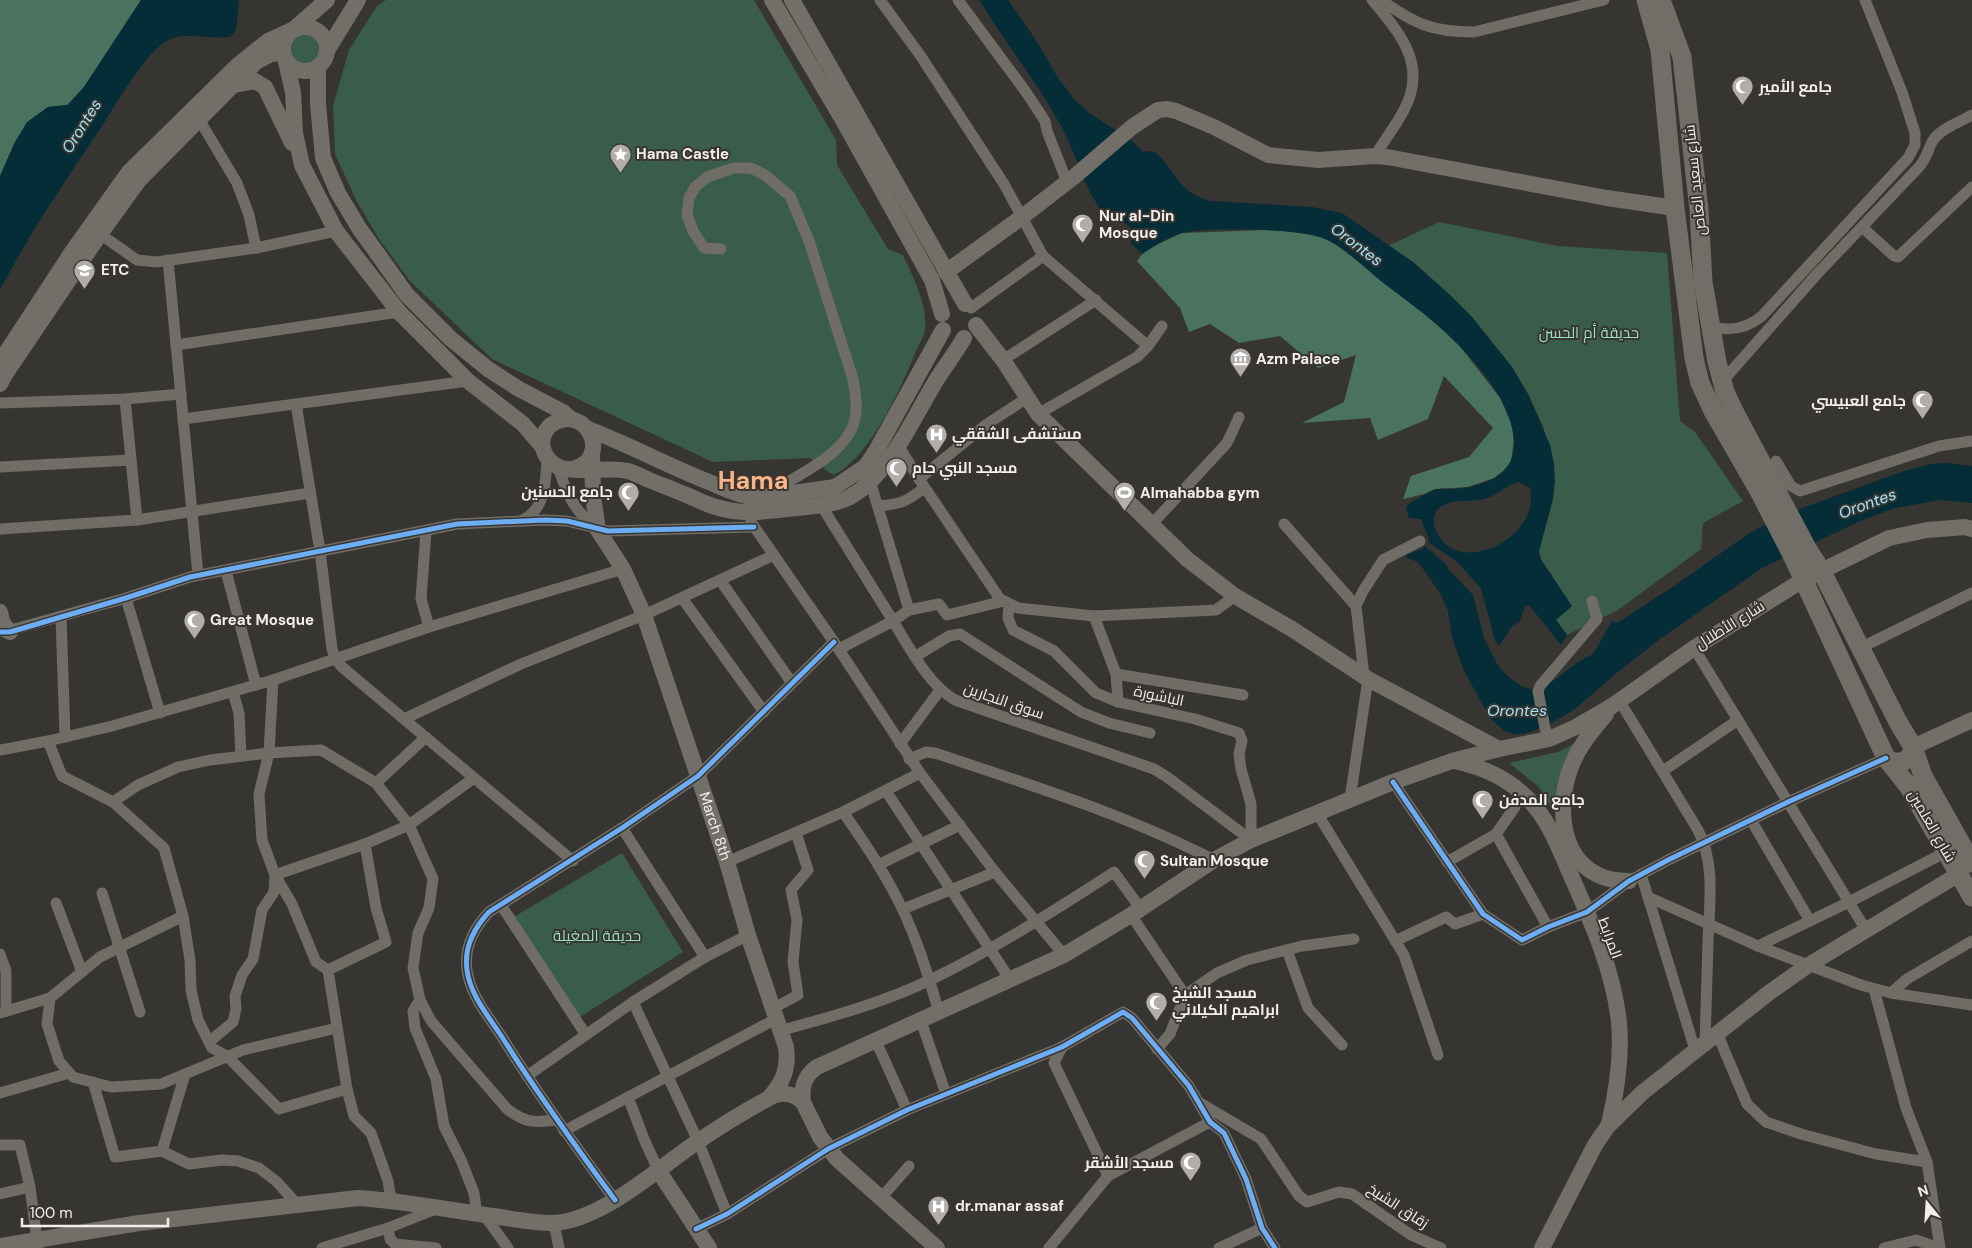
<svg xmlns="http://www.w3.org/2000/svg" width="1972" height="1248" font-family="'DM Sans',Cairo,sans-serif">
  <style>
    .green { fill: #395c4b }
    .forest { fill: #4a735f }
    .water { fill: #052d37; fill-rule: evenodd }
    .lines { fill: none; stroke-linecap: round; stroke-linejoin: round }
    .street { stroke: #706d67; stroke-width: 11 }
    .secondary { stroke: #726f68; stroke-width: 16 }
    .primary { stroke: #716d67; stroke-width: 19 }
    .cycleway-casing { stroke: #393530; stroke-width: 8 }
    .cycleway { stroke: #6dadf4; stroke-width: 5 }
    .labels { text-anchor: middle; stroke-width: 4; stroke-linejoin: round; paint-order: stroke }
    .poi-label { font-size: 15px; font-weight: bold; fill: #f1eeeb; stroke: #393530; text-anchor: start }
    .street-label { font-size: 15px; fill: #f1eeeb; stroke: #393530 }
    .park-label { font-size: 15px; fill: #94e2bd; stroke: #393530 }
    .water-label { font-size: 16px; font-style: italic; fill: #9ee3f8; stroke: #393530 }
    .town-label { font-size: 25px; font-weight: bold; fill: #f9b487; stroke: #393530 }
  </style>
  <rect width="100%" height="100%" fill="#373532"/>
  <g class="green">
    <path d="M386 0H754L836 140 837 165 888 249 903 255C913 278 927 302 925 328 925 336 918 346 915 353 901 389 869 459 833 475L810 458 713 462 492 359 410 281 379 239 356 200 335 154 333 106 349 50 377 6Z"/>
    <circle cx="305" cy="49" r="15"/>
    <polygon points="1439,222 1558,246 1667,253 1680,421 1695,432 1743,501 1703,523 1701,549 1618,610 1567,635 1556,620 1552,575 1542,562 1539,551 1553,499 1554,464 1543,426 1528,394 1512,367 1472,317 1450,295 1413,262 1388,246"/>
    <polygon points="1589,736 1572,757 1563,824 1538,786 1509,763 1558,752"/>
    <polygon points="622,853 683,952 578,1018 512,918"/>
  </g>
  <g class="forest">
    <polygon points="0,0 141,0 84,87 67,105 48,107 15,142 0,176"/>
    <path d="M1266 230C1289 231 1312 232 1333 242L1436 323 1459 345 1501 399 1512 426 1514 440 1511 462 1503 471 1494 478 1468 487 1435 489 1424 494 1403 499 1411 476 1469 457 1493 428 1444 376 1428 419 1378 440 1370 418 1302 423 1344 402 1356 355 1318 368 1280 336 1239 343 1210 324 1189 332 1180 308 1137 261 1142 254 1156 245 1182 233Z"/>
  </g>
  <g class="water">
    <path d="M141 0H239L236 30 232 36C211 42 190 30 169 40 146 51 119 100 104 123 68 177 30 232 0 290V176L15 142 27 122 48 107 68 105 84 87Z"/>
    <path d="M979 0H1008L1036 40 1058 78 1075 100 1089 113 1131 140 1142 151 1155 152C1178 173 1177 192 1211 201L1312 207 1342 213 1413 262 1450 295 1472 317 1512 367 1528 394 1550 445 1554 464 1555 481 1553 499 1539 551 1540 558 1572 606 1556 620 1567 635 1561 645 1529 605 1525 606 1520 621 1512 626 1499 646 1495 641 1481 588 1455 560 1428 542 1429 539 1421 519 1409 518 1406 508C1409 502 1412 502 1417 499 1423 496 1428 492 1434 490 1440 488 1447 489 1453 489 1472 488 1503 481 1511 460 1528 413 1468 352 1436 324 1419 309 1400 296 1382 282 1364 268 1347 248 1325 239 1299 228 1211 227 1182 233 1168 237 1154 246 1142 254L1130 242 1136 235C1133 232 1130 226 1126 224 1118 218 1111 223 1103 213 1083 186 1076 153 1060 124 1036 81 1005 42 979 0ZM1519 482 1530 488C1533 503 1529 515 1520 527 1506 545 1477 558 1455 550 1438 543 1423 516 1444 505 1455 499 1473 502 1485 499 1498 495 1507 484 1519 482Z"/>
    <polygon points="1949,463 1972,466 1972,503 1940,500 1895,508 1858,522 1762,568 1660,639 1619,671 1575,709 1555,721 1531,732 1517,735 1504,731 1490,718 1463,669 1452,637 1448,611 1440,593 1418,562 1407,558 1406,555 1422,549 1425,546 1448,566 1447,568 1473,595 1484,638 1496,662 1506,675 1521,686 1529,689 1545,687 1578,662 1593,654 1612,621 1617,623 1677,584 1748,534 1783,515 1904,471 1930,464"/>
  </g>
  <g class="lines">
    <g class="street">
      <polyline points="880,0 920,55 1004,184 1043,256 1148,346"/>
      <polyline points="958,0 1026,92 1045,121 1047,131 1067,182"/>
      <path d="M1372 0C1400 33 1428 65 1404 110 1396 126 1384 140 1375 156"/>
      <path d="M1381 0C1415 24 1432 32 1474 32L1604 0"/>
      <polyline points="200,121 237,183 249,215 256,248"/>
      <polyline points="1862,227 1894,256 1898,257 1972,187"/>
      <polyline points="100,234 137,260 157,262 256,248 336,231"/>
      <path d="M721 249 704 248 693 231 687 215 689 198 695 187 707 177 734 168H751L765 175 790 196 809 241 853 379C855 392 858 405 855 418 850 453 793 478 765 495"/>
      <polyline points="168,260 198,575"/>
      <polyline points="971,308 1043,256"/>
      <path d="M1710 326C1730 332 1746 329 1762 316L1908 158 1915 145V133L1902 92 1865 0"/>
      <polyline points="176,345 399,312"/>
      <polyline points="1003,360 1096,300"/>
      <path d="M1720 384 1817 274 1919 167C1928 157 1928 147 1934 139 1942 128 1960 122 1972 115"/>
      <polyline points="125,399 137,520"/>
      <polyline points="0,403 125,399 181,394"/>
      <polyline points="296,404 320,551 332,649 335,658 342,667 573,861"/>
      <polyline points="1038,414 1137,357 1148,346 1162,326"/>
      <polyline points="183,419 468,381"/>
      <polyline points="898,445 919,479 1000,599 1018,608 1094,616 1216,610 1235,596"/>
      <polyline points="1776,461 1791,486 1800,491 1939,446 1972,441"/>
      <polyline points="0,467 131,460"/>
      <path d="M558 468C567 493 572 508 593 525"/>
      <polyline points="919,479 987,424 1027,398"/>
      <polyline points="870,481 909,610"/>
      <path d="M821 505C844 542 867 579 890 616 907 643 927 684 955 700L1154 769 1167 777 1251 840"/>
      <path d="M878 506C901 504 906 502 924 488"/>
      <path d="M522 520C545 511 546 481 547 459"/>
      <polyline points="751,522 834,642 920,773 995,872 1064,955"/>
      <polyline points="1152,524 1227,443 1239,417"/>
      <polyline points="1284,524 1356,606"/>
      <polyline points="0,529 137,520 310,493"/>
      <polyline points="426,531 421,599 429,627"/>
      <polyline points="226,571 256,685"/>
      <polyline points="720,580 792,683"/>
      <polyline points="126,598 160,713"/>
      <polyline points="682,598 764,712"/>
      <polyline points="1009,604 1008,618 1013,630 1054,651 1096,693 1118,702 1195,719 1239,733 1242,741 1239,754 1241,769 1251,804 1251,840"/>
      <polyline points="61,616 65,737"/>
      <polyline points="1094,616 1116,674 1118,702"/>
      <polyline points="4,632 126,598 190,577 457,524 545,520 567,521 608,531 754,527"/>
      <polyline points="1694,648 1866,930"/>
      <polyline points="1860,648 1972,593"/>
      <polyline points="839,649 893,621 909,610 939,604 947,615 1004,601"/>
      <polyline points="916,656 949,636 960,634 1081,712 1109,723 1150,733"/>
      <polyline points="1116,674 1243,695"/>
      <polyline points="1364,676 1356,606 1363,591 1383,560 1420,541"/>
      <polyline points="273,680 269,753 259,794 262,840 275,875 292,904 316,962 328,970 347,1089 354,1116 371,1133 388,1181 391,1200"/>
      <polyline points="233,692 239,713 241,756"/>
      <path d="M1619 700 1698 830C1716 864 1709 906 1708 943 1707 976 1706 1010 1705 1043"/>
      <polyline points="404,719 521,664 644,615 774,555"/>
      <polyline points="1549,739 1545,728 1538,691 1540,686 1597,619 1592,601"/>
      <polyline points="48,741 62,776 113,802 164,848 183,916 190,960 191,990 198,1020 212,1048 227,1056 279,1109 347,1089"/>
      <polyline points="900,744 940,690"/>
      <polyline points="0,750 48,741 112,726 273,680 429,627 623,569"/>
      <path d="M909 759 926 752 935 753C1030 785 1125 814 1214 860"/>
      <polyline points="1663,771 1738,720"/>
      <polyline points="1393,782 1483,914 1522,940 1548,927 1587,912 1629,881 1668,860 1788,802 1886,758"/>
      <polyline points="376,783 426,737"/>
      <polyline points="886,791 1011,981"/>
      <polyline points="1350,799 1368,679"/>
      <path d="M113 802 138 785 178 767 210 760 269 753 321 750 376 783 409 825 433 879 429 908 418 933 413 968 420 1000 431 1021 507 1109C526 1123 533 1123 556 1120"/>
      <path d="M843 812C860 836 877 861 891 887 913 926 927 970 939 1013"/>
      <polyline points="1317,813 1404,955 1438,1055"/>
      <polyline points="1751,820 1810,921"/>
      <polyline points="622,828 705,957"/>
      <polyline points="1496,834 1515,807"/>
      <polyline points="727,862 843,812 920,773"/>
      <polyline points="1447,862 1496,834 1548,927"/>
      <polyline points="878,865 960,825"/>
      <polyline points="1641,874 1695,1050"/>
      <polyline points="102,893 140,1012"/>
      <polyline points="1648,897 1758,946 1861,985 1891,993 1972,1005"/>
      <polyline points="56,903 82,972"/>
      <polyline points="501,905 586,1035"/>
      <polyline points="903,909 995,872"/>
      <polyline points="1131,915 1185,995"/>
      <polyline points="1395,941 1446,917 1455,924 1483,914"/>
      <polyline points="1758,946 1849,902 1946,852"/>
      <polyline points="1287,950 1308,1008 1342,1045"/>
      <polyline points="0,954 6,971 6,1011"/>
      <polyline points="328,970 386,942 376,908 365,844"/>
      <polyline points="1874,989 1906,1108 1927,1162 1940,1248"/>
      <polyline points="1891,993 1907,979 1972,941"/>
      <polyline points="50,998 47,1024 59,1061 73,1077 111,1087 161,1084 243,1050 337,1028"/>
      <polyline points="420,1000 413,1011 415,1028 436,1079 444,1126 461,1160 474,1193 477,1215"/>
      <polyline points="633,1002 698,1141 727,1214"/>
      <polyline points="772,1009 798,995 793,962 797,920 791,890 808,870 796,833"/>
      <polyline points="0,1013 50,998 100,957 183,916"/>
      <polyline points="921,1021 946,1094"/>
      <path d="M779 1031C830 1017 883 1003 930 980 994 949 1054 911 1114 872L1141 909"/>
      <polyline points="1717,1033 1747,1104 1766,1122 1801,1134 1876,1154 1927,1162"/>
      <polyline points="876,1041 907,1110"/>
      <polyline points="209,1042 233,1022 236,1009 235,996 242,975 253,959 262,910 274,892 275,875 365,844 409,825 474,778"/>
      <polyline points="1062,1047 1054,1063 1108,1176"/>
      <polyline points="1157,1049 1170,1034 1185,995 1217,973 1247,960 1302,946 1354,939"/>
      <polyline points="527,1076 633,1002 705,957 748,935"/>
      <polyline points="93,1082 115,1157 162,1151 189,1164 222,1160 238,1161 259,1168 276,1181 297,1204"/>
      <polyline points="0,1093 69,1073"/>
      <polyline points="628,1097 644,1139 658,1170"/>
      <polyline points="1200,1103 1261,1139 1299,1196 1307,1202 1339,1192 1352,1194 1411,1235 1441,1248"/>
      <polyline points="564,1131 776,1019"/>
      <polyline points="0,1145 20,1145 30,1187 38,1248"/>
      <polyline points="162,1151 185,1074"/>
      <polyline points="0,1194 30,1187"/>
      <polyline points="881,1198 909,1166"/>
      <path d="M615 1200C576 1147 537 1093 502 1037 489 1017 470 995 467 970 464 948 474 928 489 912L622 828 698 776 834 642"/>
      <polyline points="485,1216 508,1248"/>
      <polyline points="554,1223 559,1248"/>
      <polyline points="388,1228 390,1239 395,1244 436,1248"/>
      <polyline points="696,1229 727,1214 828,1149 907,1110 1062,1047 1123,1012 1132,1018 1189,1086 1210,1122 1224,1133 1246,1179 1262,1228 1275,1248"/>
      <polyline points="322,1248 388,1228 436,1209"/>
      <polyline points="1049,1248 1108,1176 1210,1122"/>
      <polyline points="1219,1248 1262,1228"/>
      <polyline points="1884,1248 1916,1240 1939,1248"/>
    </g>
    <g class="secondary">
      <polyline points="772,0 844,122 932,280 942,314"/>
      <polyline points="792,0 965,304"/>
      <circle cx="305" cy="49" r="22"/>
      <polyline points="328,49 358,0"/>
      <polyline points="286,62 293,92 295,133 302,165 336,231 399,312 468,381 523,424 542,446"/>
      <polyline points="318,67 318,104 323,158 338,193 359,228 407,295 451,339 488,369 519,389 563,412 571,419"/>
      <polyline points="234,85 255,81 265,87 292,143"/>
      <polyline points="946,272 1022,217 1075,176 1132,127 1158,110 1167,109 1176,111 1214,127 1268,155 1318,160 1375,156 1387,157 1607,198 1675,208"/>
      <polyline points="976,325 1003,360 1038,414 1187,559 1235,596 1292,629 1368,679 1499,749"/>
      <polyline points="0,362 72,252 129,172 238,65 268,41 294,29 327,0"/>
      <polyline points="0,384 6,373 100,234 139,180 256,62 271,54 283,53"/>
      <path d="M588 429C630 445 668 466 709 482 726 489 742 497 760 498L835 487 866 466 876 451 943 330"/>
      <path id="s1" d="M592 452 593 496 598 530 623 569 644 615 727 862 748 935 786 1047C789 1069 783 1082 769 1098"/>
      <path d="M572 469C576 468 582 466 585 463 605 446 585 413 561 420 533 428 538 465 567 469 587 472 609 467 628 471 635 473 642 477 649 480 661 485 673 489 684 494 694 498 705 504 716 507 742 515 760 512 787 509 805 507 834 506 850 497 890 474 913 418 937 379 946 365 956 352 964 338"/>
      <polyline points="0,612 2,622 10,632"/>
      <path d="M1606 714C1594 729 1581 743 1573 762 1557 798 1557 855 1598 875 1608 880 1618 881 1629 881"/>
      <polyline points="1913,747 1972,720"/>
      <path d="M1454 761C1483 767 1510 779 1530 801 1549 821 1558 846 1569 871 1590 919 1613 968 1619 1022 1622 1056 1617 1090 1609 1124"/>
      <polyline points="658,1170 709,1248"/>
      <path d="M0 1246 139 1223 358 1198C406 1201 453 1211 500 1217 518 1220 536 1223 553 1223 601 1221 657 1169 697 1142 722 1125 748 1109 775 1095 786 1092 794 1094 803 1102"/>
      <path d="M937 1248 837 1159 820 1137 803 1102C801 1087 804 1076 817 1067L1064 955 1131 915 1214 860 1251 840 1393 782 1452 761 1499 749 1549 739 1576 727 1612 706 1694 648 1803 580 1889 538 1927 530 1965 527 1972 529"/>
      <polyline points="1542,1248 1595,1145 1608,1126 1643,1092 1770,992 1807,966 1959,874"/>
    </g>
    <g class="primary">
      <path d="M1646 0 1660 50 1675 208 1694 358 1700 383 1713 411 1759 491 1793 557 1886 758C1898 767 1912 761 1913 747"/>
      <polyline points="1661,0 1682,57 1699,210 1703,282 1717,362 1725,392 1735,413 1807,548 1821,570 1898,722 1913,747 1923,776 1972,863"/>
      <polyline points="1886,758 1909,787 1972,897"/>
    </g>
    <defs>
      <g id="cycleway">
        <polyline points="0,632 10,632 126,598 190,577 457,524 545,520 567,521 608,531 754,527"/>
        <polyline points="1393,782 1483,914 1522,940 1548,927 1587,912 1629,881 1668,860 1788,802 1886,758"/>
        <path d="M615 1200C576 1147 537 1093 502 1037 489 1017 470 995 467 970 464 948 474 928 489 912L622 828 698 776 834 642"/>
        <polyline points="696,1229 727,1214 828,1149 907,1110 1062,1047 1123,1012 1132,1018 1189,1086 1210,1122 1224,1133 1246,1179 1262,1228 1275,1248"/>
      </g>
    </defs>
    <use href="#cycleway" class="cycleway-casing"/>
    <use href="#cycleway" class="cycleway"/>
  </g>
  <defs>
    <symbol id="mosque-pin" viewBox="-11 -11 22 30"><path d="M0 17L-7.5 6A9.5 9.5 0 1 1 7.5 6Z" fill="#b0adaa" stroke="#393530"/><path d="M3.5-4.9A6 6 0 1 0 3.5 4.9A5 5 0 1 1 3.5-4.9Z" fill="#fff"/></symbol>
    <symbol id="sight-pin" viewBox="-11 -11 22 30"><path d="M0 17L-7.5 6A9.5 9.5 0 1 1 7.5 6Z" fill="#b0adaa" stroke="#393530"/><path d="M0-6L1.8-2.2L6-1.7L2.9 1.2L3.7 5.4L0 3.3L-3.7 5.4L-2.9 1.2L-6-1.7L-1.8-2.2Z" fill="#fff"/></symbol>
    <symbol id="university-pin" viewBox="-11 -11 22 30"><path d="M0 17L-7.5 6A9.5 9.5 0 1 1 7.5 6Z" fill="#b0adaa" stroke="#393530"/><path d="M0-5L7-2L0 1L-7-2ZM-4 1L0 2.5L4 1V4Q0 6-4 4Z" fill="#fff"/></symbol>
    <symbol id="museum-pin" viewBox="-11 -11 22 30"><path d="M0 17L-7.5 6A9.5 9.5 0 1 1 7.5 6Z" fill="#b0adaa" stroke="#393530"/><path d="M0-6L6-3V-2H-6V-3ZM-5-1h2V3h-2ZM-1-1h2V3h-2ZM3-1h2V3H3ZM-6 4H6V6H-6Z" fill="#fff"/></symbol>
    <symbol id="hospital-pin" viewBox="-11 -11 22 30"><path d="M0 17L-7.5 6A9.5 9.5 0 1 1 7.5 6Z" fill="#b0adaa" stroke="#393530"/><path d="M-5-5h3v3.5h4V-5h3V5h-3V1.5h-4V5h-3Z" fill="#fff"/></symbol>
    <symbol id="stadium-pin" viewBox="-11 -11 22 30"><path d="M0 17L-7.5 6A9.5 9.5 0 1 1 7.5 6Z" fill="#b0adaa" stroke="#393530"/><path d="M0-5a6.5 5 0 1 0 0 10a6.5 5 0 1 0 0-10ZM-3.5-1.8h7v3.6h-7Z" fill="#fff"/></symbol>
  </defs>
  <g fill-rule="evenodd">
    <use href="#mosque-pin" x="1730" y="74" width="25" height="34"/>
    <use href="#sight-pin" x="608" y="142" width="25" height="34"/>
    <use href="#mosque-pin" x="1070" y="212" width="25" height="34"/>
    <use href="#university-pin" x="72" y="258" width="25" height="34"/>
    <use href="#museum-pin" x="1228" y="346" width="25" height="34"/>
    <use href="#mosque-pin" x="1910" y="388" width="25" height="34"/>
    <use href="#hospital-pin" x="924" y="422" width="25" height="34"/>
    <use href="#mosque-pin" x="884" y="456" width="25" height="34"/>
    <use href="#mosque-pin" x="616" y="480" width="25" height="34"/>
    <use href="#stadium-pin" x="1112" y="480" width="25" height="34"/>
    <use href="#mosque-pin" x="182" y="608" width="25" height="34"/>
    <use href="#mosque-pin" x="1470" y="788" width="25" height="34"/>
    <use href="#mosque-pin" x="1132" y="848" width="25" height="34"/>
    <use href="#mosque-pin" x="1144" y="990" width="25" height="34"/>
    <use href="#mosque-pin" x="1178" y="1150" width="25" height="34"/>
    <use href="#hospital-pin" x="926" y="1194" width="25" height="34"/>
  </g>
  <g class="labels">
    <g class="poi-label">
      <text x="1759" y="92">جامع الأمير</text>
      <text x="636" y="159">Hama Castle</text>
      <text x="1099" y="221">Nur al-Din<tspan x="1099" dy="17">Mosque</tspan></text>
      <text x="101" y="275">ETC</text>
      <text x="1256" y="364">Azm Palace</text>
      <text x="1906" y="406" text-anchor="end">جامع العبيسي</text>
      <text x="952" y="439">مستشفى الشققي</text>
      <text x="912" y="473">مسجد النبي حام</text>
      <text x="613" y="497" text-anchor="end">جامع الحسنين</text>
      <text x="1140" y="498">Almahabba gym</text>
      <text x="210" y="625">Great Mosque</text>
      <text x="1499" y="805">جامع المدفن</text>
      <text x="1160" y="866">Sultan Mosque</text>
      <text x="1172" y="998">مسجد الشيخ<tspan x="1172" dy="17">ابراهيم الكيلاني</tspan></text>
      <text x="1174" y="1168" text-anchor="end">مسجد الأشقر</text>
      <text x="955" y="1211">dr.manar assaf</text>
    </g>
    <g class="street-label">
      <text transform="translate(1695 180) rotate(-96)" y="5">شارع سعيد العاص</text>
      <text transform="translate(1730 625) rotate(-32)" y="5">شارع الأطلال</text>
      <text transform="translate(1159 696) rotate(12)" y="5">الباشورة</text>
      <text transform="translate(1004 701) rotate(19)" y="5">سوق النجارين</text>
      <text dy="5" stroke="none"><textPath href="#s1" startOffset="398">March 8th</textPath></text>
      <text transform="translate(1932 826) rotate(60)" y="5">شارع العلمين</text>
      <text transform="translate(1610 938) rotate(70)" y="5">المرابط</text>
      <text transform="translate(1398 1206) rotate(33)" y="5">زقاق الشيخ</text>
    </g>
    <g class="park-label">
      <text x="1589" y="338">حديقة أم الحسن</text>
      <text x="597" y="941">حديقة المغيلة</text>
    </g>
    <g class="water-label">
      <text transform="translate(81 126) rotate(-58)" y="6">Orontes</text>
      <text transform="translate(1357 244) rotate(37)" y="6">Orontes</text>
      <text transform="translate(1867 503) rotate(-20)" y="6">Orontes</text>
      <text x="1517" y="716">Orontes</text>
    </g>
    <g class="town-label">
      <text x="753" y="489">Hama</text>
    </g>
  </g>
  <g transform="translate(1927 1203) rotate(342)" stroke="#393530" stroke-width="4" paint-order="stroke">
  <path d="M0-4L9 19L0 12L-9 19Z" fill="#f1eeeb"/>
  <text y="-8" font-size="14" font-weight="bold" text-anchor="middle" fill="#f1eeeb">N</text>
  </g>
  <path d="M22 1218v8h146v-8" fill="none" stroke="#f1eeeb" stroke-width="2.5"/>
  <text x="30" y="1218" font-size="15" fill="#f1eeeb" stroke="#393530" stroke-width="4" paint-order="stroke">100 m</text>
</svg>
